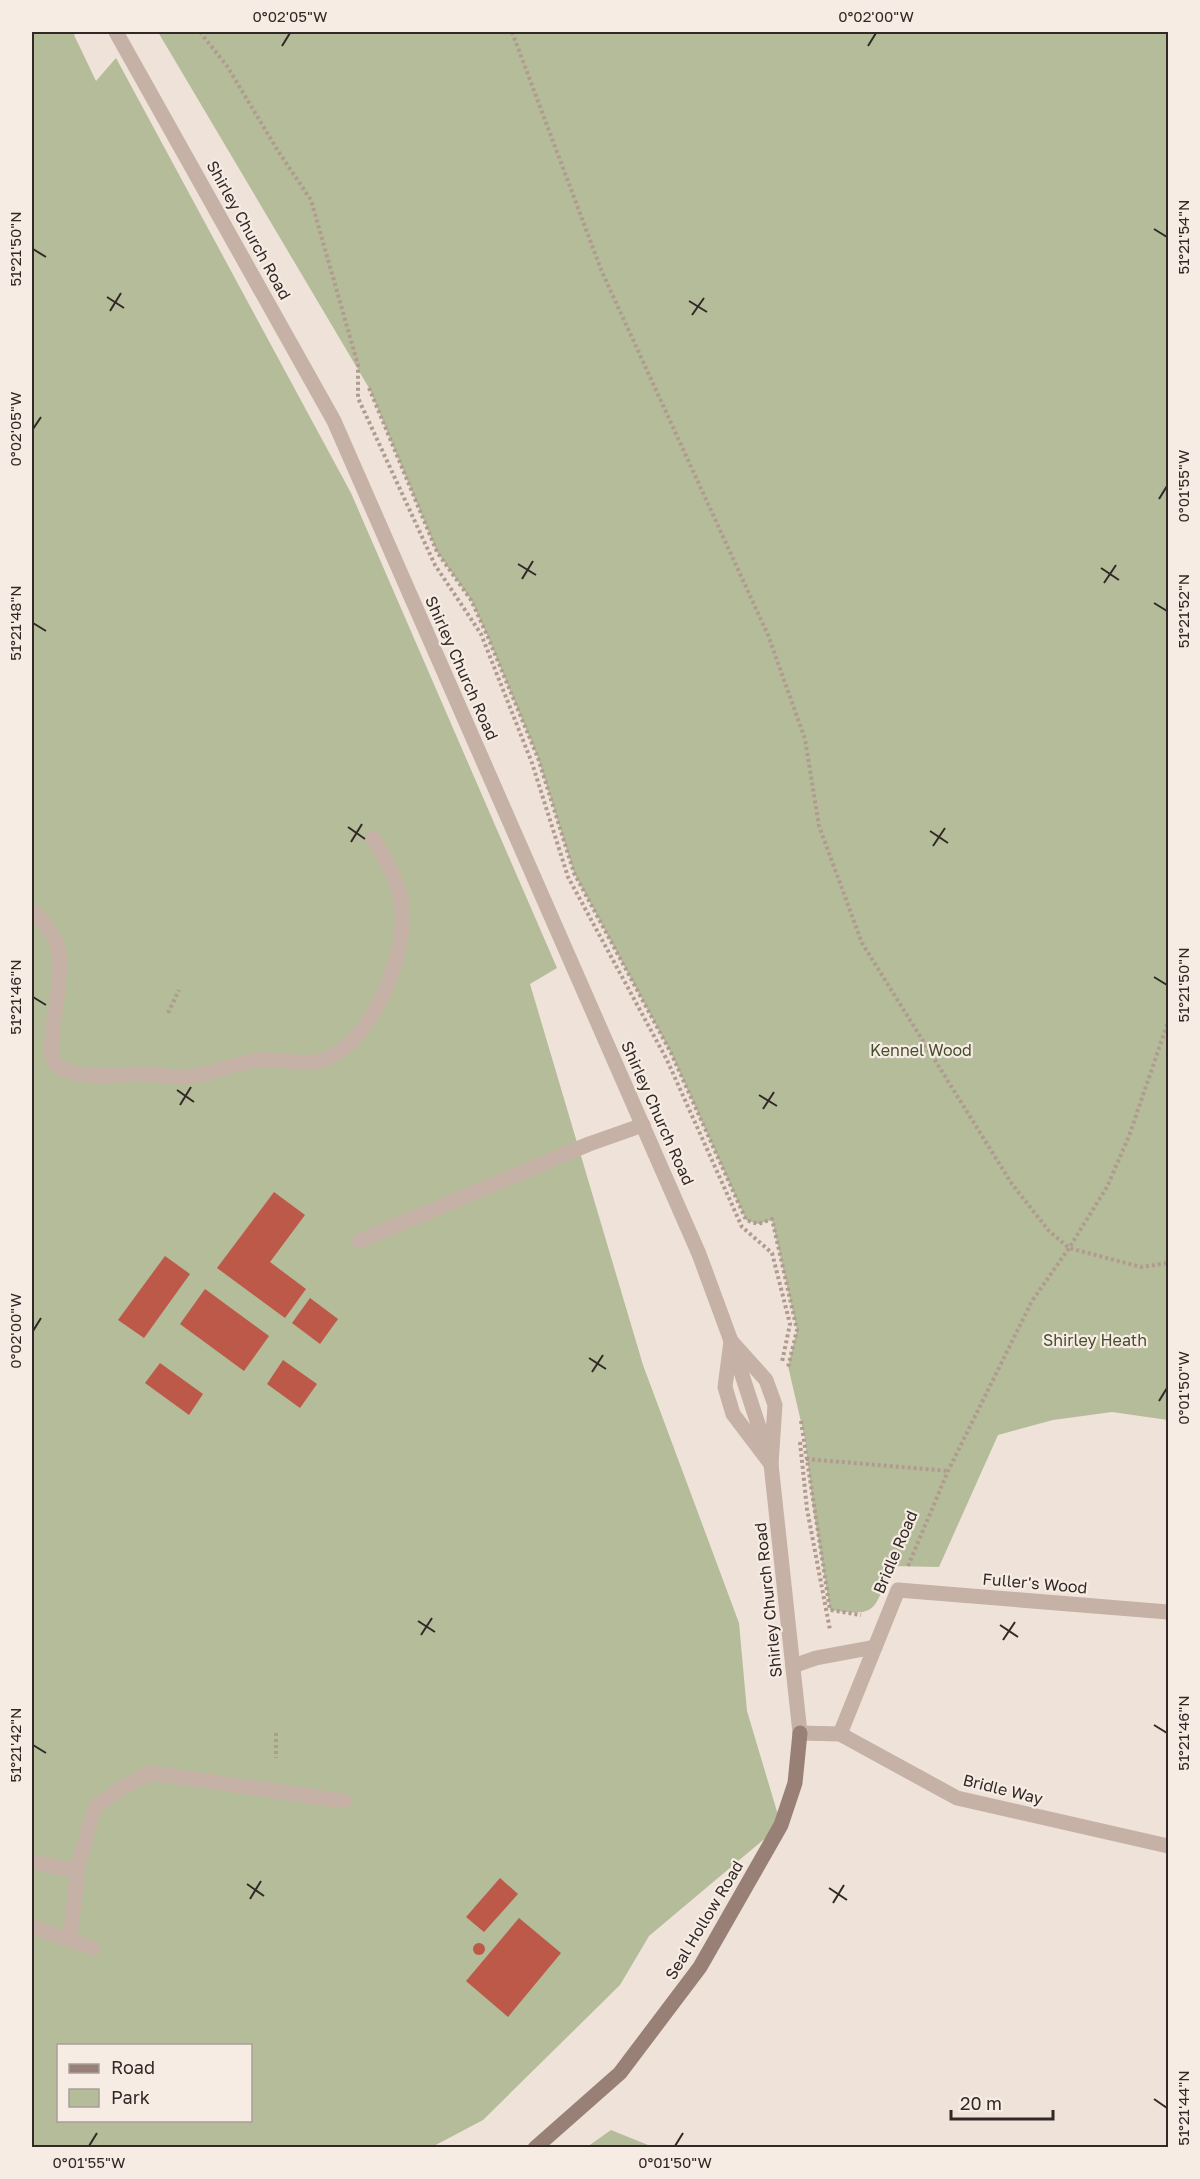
<svg xmlns="http://www.w3.org/2000/svg" width="1200" height="2179" font-family="'Golos Text',sans-serif">
  <style>
    .green { fill: #b4bc9a; fill-rule: evenodd }
    .building { fill: #bc5948 }
    .lines { fill: none; stroke-linecap: round; stroke-linejoin: round }
    .path { stroke: #b19b90; stroke-width: 4; stroke-dasharray: 3 3; stroke-linecap: butt }
    .service { stroke: #c5b1a5; stroke-width: 15 }
    .minor { stroke: #c5b1a5; stroke-width: 15 }
    .tertiary { stroke: #c5b1a5; stroke-width: 15 }
    .secondary { stroke: #998077; stroke-width: 15 }
    .ticks { fill: none; stroke: #322826; stroke-width: 2 }
    .labels { text-anchor: middle; stroke-width: 4.5; stroke-linejoin: round; paint-order: stroke }
    .street-label { font-size: 16px; fill: #322826; stroke: #f7ece4 }
    .park-label { font-size: 16px; fill: #454e2c; stroke: #f7ece4 }
    .neatline { fill: none; stroke: #322826; stroke-width: 2 }
    .ticks-label { font-size: 15px; text-anchor: middle; fill: #322826 }
  </style>
  <rect width="100%" height="100%" fill="#efe2d8"/>
  <g class="green">
    <path d="M32 32H76L74 35 96 81 116 58 351 493 557 968 530 984 643 1365 739 1623 747 1711 781 1825 649 1936 620 1985 483 2120 432 2147H32ZM58 2046H250V2120H58Z"/>
    <path d="M158 32H1168V1420L1112 1412 1053 1420 998 1435 939 1567 892 1566C873 1608 881 1618 830 1610L813 1507 805 1439 788 1366 797 1330 772 1220 758 1224 746 1220 671 1053 574 873 538 758 487 635 471 600 437 552 369 388Z"/>
    <polygon points="611,2130 653,2147 587,2147"/>
  </g>
  <g class="building">
    <polygon points="274,1192 305,1215 270,1262 306,1289 285,1318 217,1268"/>
    <polygon points="165,1256 190,1274 144,1338 118,1320"/>
    <polygon points="205,1289 269,1336 244,1371 180,1324"/>
    <polygon points="310,1298 338,1319 320,1344 292,1323"/>
    <polygon points="283,1360 317,1384 300,1408 267,1384"/>
    <polygon points="160,1363 203,1394 189,1415 145,1383"/>
    <polygon points="500,1878 518,1894 484,1932 466,1917"/>
    <polygon points="519,1918 561,1953 508,2017 466,1981"/>
    <circle cx="479" cy="1949" r="6"/>
  </g>
  <g class="lines">
    <g class="path">
      <polyline points="200,32 227,66 278,151 311,200 358,365 358,398 435,565 481,634 532,763 568,877 667,1060 742,1227 772,1253 790,1324 782,1362"/>
      <polyline points="512,32 602,272 768,635 805,739 819,826 862,943 1012,1184 1049,1231 1069,1248 1141,1267 1168,1263"/>
      <polyline points="369,388 437,552 471,600 487,635 538,758 574,873 671,1053 746,1220 758,1224 772,1219 797,1330 788,1367"/>
      <polyline points="168,1013 179,990"/>
      <polyline points="801,1421 830,1610 861,1615"/>
      <polyline points="800,1442 807,1509 830,1630"/>
      <polyline points="806,1459 948,1471"/>
      <polyline points="908,1566 948,1471 1032,1301 1069,1248 1107,1187 1129,1136 1168,1022"/>
      <polyline points="276,1733 276,1758"/>
    </g>
    <g class="service">
      <path d="M32 910C40 919 51 930 56 942 69 972 42 1048 55 1063 73 1083 123 1073 148 1074 162 1075 179 1079 193 1076 216 1073 236 1062 259 1060 281 1058 305 1067 326 1059 375 1039 410 948 401 900 396 876 385 859 373 838"/>
      <polyline points="359,1241 589,1144 643,1125"/>
      <polyline points="731,1341 770,1461"/>
      <polyline points="32,1861 65,1869 78,1866 95,1807 121,1788 151,1773 344,1801"/>
      <polyline points="32,1927 93,1948"/>
      <polyline points="64,1938 71,1930 78,1866"/>
    </g>
    <g class="minor">
      <polyline points="793,1666 816,1658 875,1647"/>
      <polyline points="800,1733 840,1734 898,1590 1168,1612"/>
      <polyline points="840,1734 957,1798 1168,1846"/>
    </g>
    <g class="tertiary">
      <polyline points="116,32 334,421 699,1254 731,1341 766,1380 775,1405 771,1464 800,1733"/>
      <polyline points="731,1341 725,1387 733,1414 771,1464"/>
    </g>
    <polyline class="secondary" points="535,2148 620,2073 700,1967 781,1825 795,1783 800,1733"/>
  </g>
  <path class="ticks" d="M282 46 290 33M868 46 876 33M1154 229 1167 237M33 249 46 257M107 297 124 308M689 301 707 312M110 311 121 293M692 315 704 298M33 429 41 417M1159 499 1167 486M518 564 536 575M1101 568 1119 580M522 579 533 561M1104 583 1116 565M1154 603 1167 611M33 623 46 631M348 827 365 839M930 831 948 843M351 842 362 824M933 846 945 828M1154 977 1167 985M33 997 46 1005M177 1090 194 1102M759 1095 777 1106M180 1105 191 1087M763 1109 774 1092M33 1331 41 1318M589 1358 606 1369M592 1372 603 1355M1159 1401 1167 1388M418 1621 435 1632M1000 1625 1018 1637M421 1635 432 1618M1003 1640 1015 1622M1154 1725 1167 1733M33 1745 46 1753M247 1884 264 1896M829 1888 847 1900M250 1899 261 1881M833 1903 844 1885M1154 2099 1167 2108M89 2146 97 2133M675 2146 683 2133"/>
  <g class="labels">
    <g class="street-label">
      <text transform="translate(249 230) rotate(61)" y="6">Shirley Church Road</text>
      <text transform="translate(462 668) rotate(66)" y="6">Shirley Church Road</text>
      <text transform="translate(658 1113) rotate(66)" y="6">Shirley Church Road</text>
      <text transform="translate(895 1552) rotate(-67)" y="6">Bridle Road</text>
      <text transform="translate(1035 1583) rotate(5)" y="6">Fuller's Wood</text>
      <text transform="translate(768 1600) rotate(-96)" y="6">Shirley Church Road</text>
      <text transform="translate(1003 1789) rotate(14)" y="6">Bridle Way</text>
      <text transform="translate(704 1920) rotate(-59)" y="6">Seal Hollow Road</text>
    </g>
    <g class="park-label">
      <text x="921" y="1056">Kennel Wood</text>
      <text x="1095" y="1346">Shirley Heath</text>
    </g>
  </g>
  <rect width="1200" height="2179" fill="none" stroke="#f7ece4" stroke-width="66"/>
  <rect x="57" y="2044" width="195" height="78" fill="#f7ece4" stroke="#a89e98" stroke-width="1.5"/>
  <rect x="69" y="2064" width="30" height="9" fill="#998077" stroke="#a89e98" stroke-width="1.5"/>
  <text x="111" y="2074" font-size="18" fill="#322826">Road</text>
  <rect x="69" y="2089" width="30" height="18" fill="#b4bc9a" stroke="#a89e98" stroke-width="1.5"/>
  <text x="111" y="2104" font-size="18" fill="#322826">Park</text>
  <path d="M951 2110v9h102v-9" fill="none" stroke="#322826" stroke-width="3"/>
  <text x="960" y="2110" font-size="18" fill="#322826" stroke="#f7ece4" stroke-width="4.5" paint-order="stroke">20 m</text>
  <rect x="33" y="33" width="1134" height="2113" class="neatline"/>
  <g class="ticks-label">
    <text x="290" y="22">0°02'05"W</text>
    <text x="876" y="22">0°02'00"W</text>
    <text transform="translate(1184 237) rotate(-90)" y="5">51°21'54"N</text>
    <text transform="translate(16 249) rotate(-90)" y="5">51°21'50"N</text>
    <text transform="translate(16 429) rotate(-90)" y="5">0°02'05"W</text>
    <text transform="translate(1184 486) rotate(-90)" y="5">0°01'55"W</text>
    <text transform="translate(1184 611) rotate(-90)" y="5">51°21'52"N</text>
    <text transform="translate(16 623) rotate(-90)" y="5">51°21'48"N</text>
    <text transform="translate(1184 985) rotate(-90)" y="5">51°21'50"N</text>
    <text transform="translate(16 997) rotate(-90)" y="5">51°21'46"N</text>
    <text transform="translate(16 1331) rotate(-90)" y="5">0°02'00"W</text>
    <text transform="translate(1184 1388) rotate(-90)" y="5">0°01'50"W</text>
    <text transform="translate(1184 1733) rotate(-90)" y="5">51°21'46"N</text>
    <text transform="translate(16 1745) rotate(-90)" y="5">51°21'42"N</text>
    <text transform="translate(1184 2108) rotate(-90)" y="5">51°21'44"N</text>
    <text x="89" y="2168">0°01'55"W</text>
    <text x="675" y="2168">0°01'50"W</text>
  </g>
</svg>
